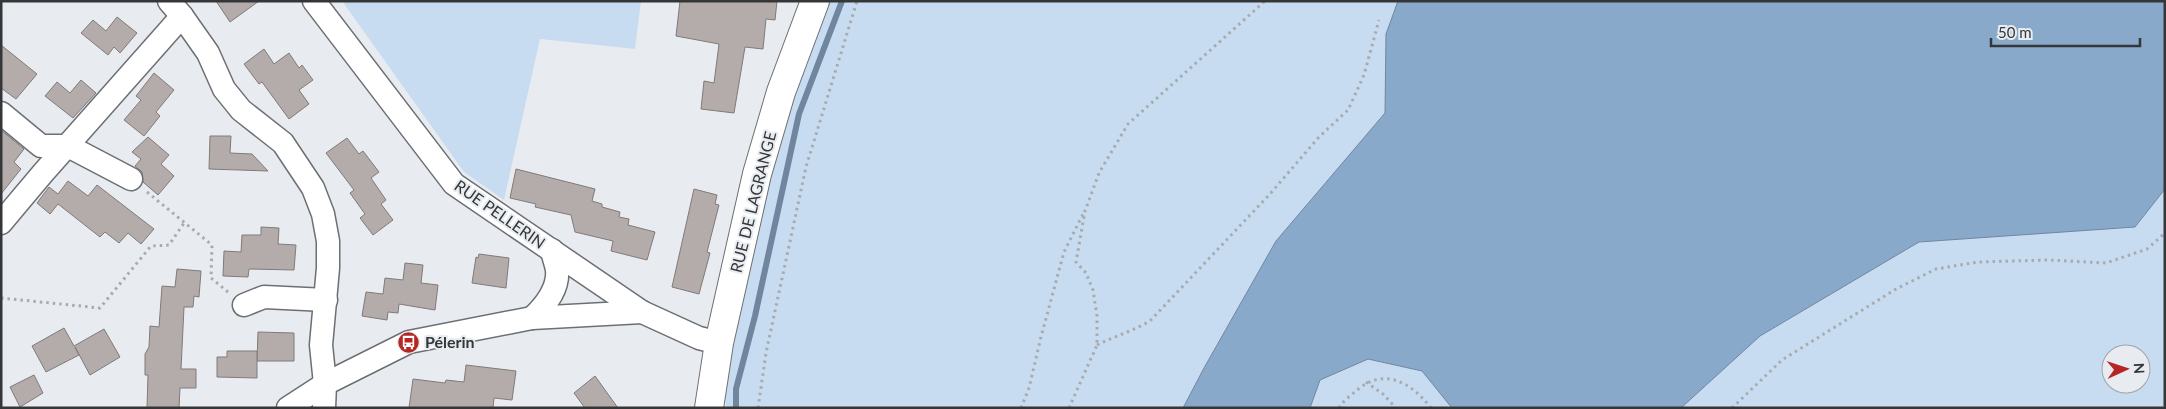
<svg xmlns="http://www.w3.org/2000/svg" width="2166" height="409" font-family="Lato,sans-serif">
  <style>
    .green { fill: #c8dcf1; fill-rule: evenodd }
    .water { fill: #89a9cb; stroke: #70869f }
    .lines { fill: none; stroke-linecap: round; stroke-linejoin: round }
    .stream { stroke: #70869f; stroke-width: 6 }
    .building { fill: #b3acab; stroke: #807a79 }
    .street-casing { stroke: #6c6f73; stroke-width: 25 }
    .secondary-casing { stroke: #6c6f73; stroke-width: 30 }
    .path { stroke: #a7abae; stroke-width: 3; stroke-dasharray: 2.5 4; stroke-linecap: butt }
    .street { stroke: #fff; stroke-width: 22 }
    .secondary { stroke: #fff; stroke-width: 28 }
    .labels { text-anchor: middle; stroke-width: 4; stroke-linejoin: round; paint-order: stroke }
    .street-label { font-size: 16px; fill: #343638; stroke: #e8ecf0 }
    .poi-label { font-size: 16px; font-weight: bold; fill: #343638; stroke: #e8ecf0; text-anchor: start }
  </style>
  <rect width="100%" height="100%" fill="#e8ecf0"/>
  <g class="green">
    <polygon points="342,1 641,1 635,49 540,39 504,200 464,172"/>
    <polygon points="822,1 1398,1 1386,35 1385,113 1276,241 1204,368 1183,408 726,408 724,386 780,125"/>
    <path d="M2165 189V408H1681L1760 336 1919 242 2135 227ZM2111 354H2141V384H2111Z"/>
    <polygon points="1368,359 1422,371 1452,408 1310,408 1320,380"/>
  </g>
  <polygon class="water" points="1398,1 2165,1 2165,189 2135,227 1919,242 1760,336 1681,408 1452,408 1422,371 1368,359 1320,380 1310,408 1183,408 1204,368 1276,241 1385,113 1386,34"/>
  <g class="lines">
    <polyline class="stream" points="736,408 736,389 755,316 799,114 842,1"/>
  </g>
  <g class="building">
    <polygon points="216,1 259,1 230,22"/>
    <polygon points="680,1 777,1 775,20 766,19 763,49 745,47 734,113 701,109 704,81 714,83 719,44 676,36"/>
    <polygon points="117,17 137,33 120,53 114,47 108,55 81,33 93,20 106,31"/>
    <polygon points="1,45 37,74 16,99 1,88"/>
    <polygon points="264,49 274,64 289,53 299,68 302,65 313,80 299,90 309,104 289,119 262,82 259,84 244,64"/>
    <polygon points="154,73 174,90 156,112 160,116 144,136 124,120 141,100 136,96"/>
    <polygon points="81,80 96,93 73,118 45,96 57,82 70,93"/>
    <polygon points="1,130 24,149 14,162 21,169 1,194"/>
    <polygon points="210,136 231,136 230,153 252,154 268,171 209,169"/>
    <polygon points="148,137 169,155 161,164 174,176 158,195 143,182 142,172 135,166 141,159 132,152"/>
    <polygon points="347,138 359,154 363,151 379,172 371,178 386,200 381,204 393,220 373,235 360,218 365,214 350,193 354,190 326,153"/>
    <polygon points="516,169 595,189 592,201 602,204 602,207 620,212 619,217 629,219 628,225 655,232 647,260 611,251 613,241 575,232 571,215 535,207 536,204 510,198"/>
    <polygon points="68,181 88,196 97,185 154,229 141,244 128,233 119,243 105,232 100,237 58,204 50,214 37,203 49,187 58,194"/>
    <polygon points="694,189 717,195 715,204 719,205 707,252 710,253 699,294 672,287"/>
    <polygon points="261,227 279,228 278,244 296,245 294,270 249,269 248,277 223,276 224,251 241,252 242,235 261,235"/>
    <polygon points="479,254 509,258 506,288 472,283 476,257 478,258"/>
    <polygon points="405,263 423,265 421,283 438,285 435,310 399,304 398,313 388,312 387,320 362,316 366,292 383,294 385,278 403,280"/>
    <polygon points="177,269 201,271 199,297 194,296 193,307 184,307 181,369 196,369 196,388 180,388 179,408 147,408 148,375 145,375 145,354 149,347 150,326 159,327 162,286 175,287"/>
    <polygon points="64,328 74,346 104,329 120,357 90,375 75,347 79,355 46,372 32,346"/>
    <polygon points="258,332 294,333 294,361 257,361"/>
    <polygon points="227,351 257,351 257,378 217,377 217,357 227,357"/>
    <polygon points="466,365 516,371 512,400 494,398 493,408 409,408 413,379 445,383 446,380 464,382"/>
    <polygon points="34,375 43,393 20,407 10,387"/>
    <polygon points="595,376 618,408 585,408 574,393"/>
  </g>
  <g class="lines">
    <defs>
      <g id="street">
        <polyline points="169,1 182,16 208,53 224,89 241,110 283,143 313,188 323,214 328,241 328,268 321,345 325,384 324,408"/>
        <polyline points="314,1 454,184 642,312 699,338 719,343"/>
        <polyline points="1,113 41,146 68,146 131,179"/>
        <polyline points="1,223 43,173 182,16"/>
        <polyline points="244,305 264,297 326,300"/>
        <path d="M532 318C545 306 559 288 557 270 556 263 553 257 552 250"/>
        <polyline points="288,408 325,384 409,342 532,318 642,312"/>
      </g>
      <polyline id="secondary" points="709,408 719,343 757,174 781,92 815,1"/>
    </defs>
    <use href="#street" class="street-casing"/>
    <use href="#secondary" class="secondary-casing"/>
    <g class="path">
      <polyline points="147,192 212,245 211,278 228,292"/>
      <polyline points="1,298 100,308 151,246 169,245 184,223"/>
      <path d="M1097 345C1115 336 1133 331 1150 321L1270 194 1319 137 1348 110 1364 75 1379 20"/>
      <polyline points="1366,382 1383,394 1396,408"/>
      <polyline points="758,408 766,353 806,167 857,1"/>
      <polyline points="1021,408 1029,388 1041,337 1064,252 1083,214"/>
      <polyline points="1069,408 1097,345 1097,316 1093,290 1086,273 1076,262 1085,211 1099,173 1128,124 1265,1"/>
      <path d="M1339 408C1343 401 1350 396 1356 391 1383 367 1410 381 1431 408"/>
      <polyline points="1732,408 1782,360 1896,289 1936,269 1978,262 2048,260 2106,263 2147,249 2165,233"/>
    </g>
    <use href="#street" class="street"/>
    <use href="#secondary" class="secondary"/>
  </g>
  <defs>
    <symbol id="bus-disc" viewBox="-11 -11 22 22"><circle r="9.5" fill="#b62624" stroke="#e8ecf0"/><path d="M-5-6H5V4H4V6H2V4H-2V6H-4V4H-5ZM-3.5-4V0h7V-4ZM-3.5 1.2v1.5H-2V1.2ZM2 1.2v1.5H3.5V1.2Z" fill="#fff"/></symbol>
  </defs>
  <g fill-rule="evenodd">
    <use href="#bus-disc" x="396" y="330" width="25" height="25"/>
  </g>
  <g class="labels">
    <g class="street-label">
      <text transform="translate(753 202) rotate(-76)" y="6">RUE DE LAGRANGE</text>
      <text transform="translate(500 214) rotate(35)" y="6">RUE PELLERIN</text>
    </g>
    <g class="poi-label">
      <text x="425" y="348">Pélerin</text>
    </g>
  </g>
  <rect width="2166" height="409" fill="none" stroke="#343638" stroke-width="5"/>
  <g transform="translate(2126 369) rotate(87)"><circle r="24" fill="#e8ecf0" stroke="#a0a3a6"/>
  <path d="M0-4L9 19L0 12L-9 19Z" fill="#b62624"/>
  <text y="-8" font-size="14" font-weight="bold" text-anchor="middle" fill="#343638">N</text>
  </g>
  <path d="M1991 38v8h149v-8" fill="none" stroke="#343638" stroke-width="2.5"/>
  <text x="1998" y="38" font-size="15" fill="#343638" stroke="#e8ecf0" stroke-width="4" paint-order="stroke">50 m</text>
</svg>
